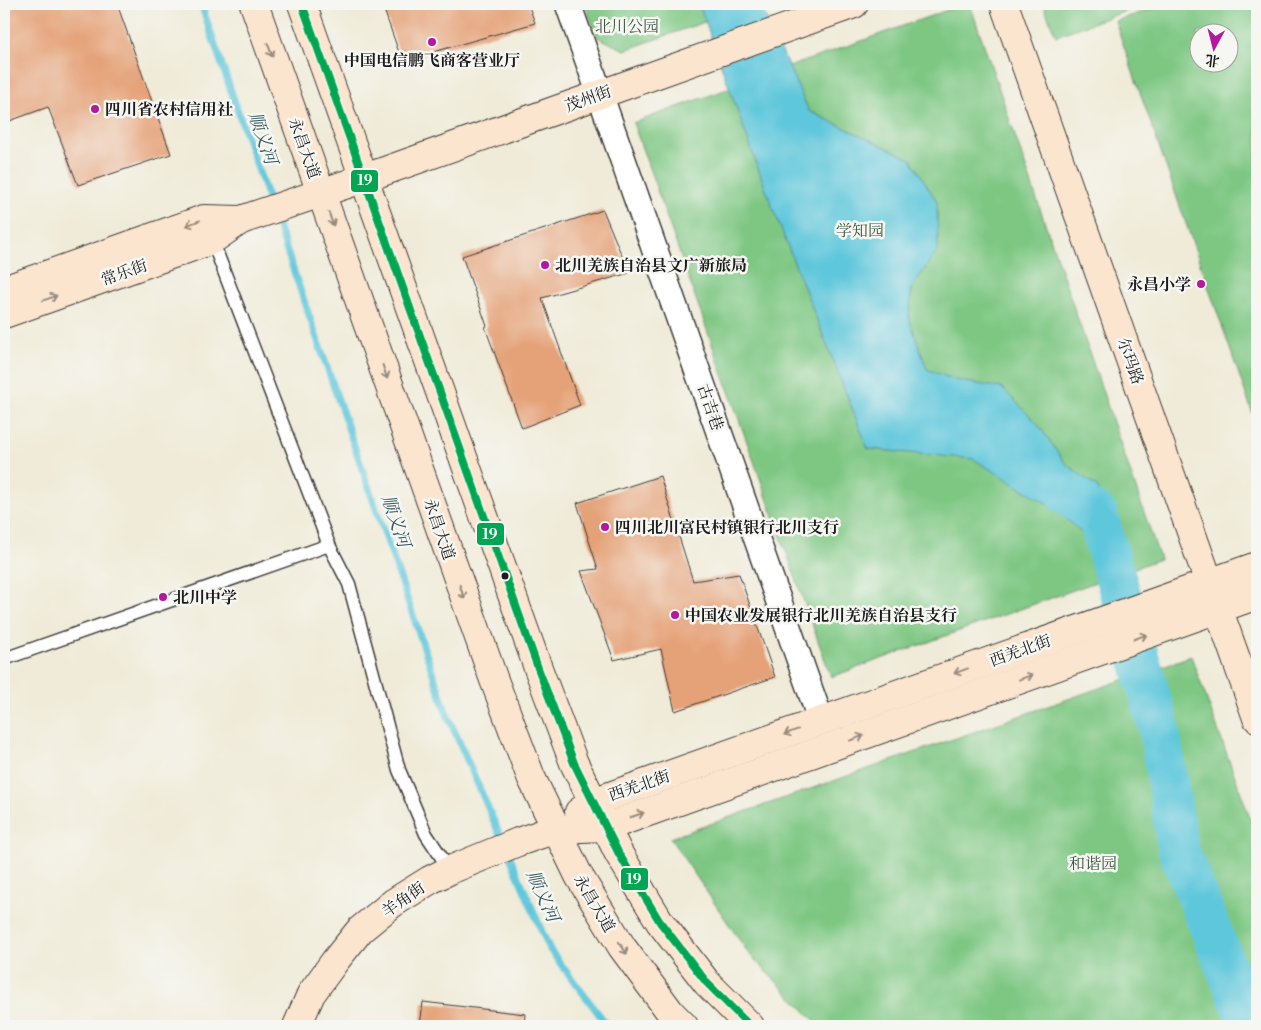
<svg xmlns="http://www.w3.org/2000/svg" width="1261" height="1030" font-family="'Libre Bodoni','Noto Serif SC',serif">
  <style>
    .green { fill: #7ec783; stroke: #4d7250; fill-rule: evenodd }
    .water { fill: #5fc7db; stroke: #3e727c }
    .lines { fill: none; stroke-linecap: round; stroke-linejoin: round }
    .stream { stroke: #5fc7db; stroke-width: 7 }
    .river { stroke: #5fc7db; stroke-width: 41 }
    .building { fill: #e5a278 }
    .lane-casing { stroke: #3c3b38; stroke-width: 15 }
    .street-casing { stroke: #3c3b38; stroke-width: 28 }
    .secondary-casing { stroke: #3c3b38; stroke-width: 30 }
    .lane { stroke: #fff; stroke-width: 12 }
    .street { stroke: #fff; stroke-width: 25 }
    .secondary { stroke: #fbe5cf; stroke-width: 28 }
    .bus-1-casing { stroke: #f6f6f2; stroke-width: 11 }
    .bus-1 { stroke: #00a651; stroke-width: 8 }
    .oneway { stroke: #978b7e }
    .poi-dot { fill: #b5179e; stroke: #f6f6f2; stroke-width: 2 }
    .bus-dot { fill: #1c1c1c; stroke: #f6f6f2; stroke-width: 2 }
    .labels { text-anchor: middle; stroke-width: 5; stroke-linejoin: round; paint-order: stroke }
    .park-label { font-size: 16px; fill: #3e5840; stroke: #f6f6f2 }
    .poi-label { font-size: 16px; font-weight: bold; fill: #1c1c1c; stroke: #f6f6f2; text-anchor: start }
    .street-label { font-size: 16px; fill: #1c1c1c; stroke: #f6f6f2 }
    .water-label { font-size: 18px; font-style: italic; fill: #33585f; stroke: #f6f6f2 }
    .line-badge { stroke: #f6f6f2; stroke-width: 2 }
    .badge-label { font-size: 14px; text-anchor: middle; font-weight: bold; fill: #fff }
  </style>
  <rect width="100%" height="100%" fill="#f6f6f2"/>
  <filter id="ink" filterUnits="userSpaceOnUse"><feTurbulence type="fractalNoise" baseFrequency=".02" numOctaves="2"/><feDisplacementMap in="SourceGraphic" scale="10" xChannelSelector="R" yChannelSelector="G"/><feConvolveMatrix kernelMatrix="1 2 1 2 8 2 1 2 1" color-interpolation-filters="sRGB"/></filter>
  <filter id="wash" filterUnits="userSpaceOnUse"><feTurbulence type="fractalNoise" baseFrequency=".0096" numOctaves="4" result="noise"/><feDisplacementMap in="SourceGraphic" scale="20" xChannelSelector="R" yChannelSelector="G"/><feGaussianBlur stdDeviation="1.12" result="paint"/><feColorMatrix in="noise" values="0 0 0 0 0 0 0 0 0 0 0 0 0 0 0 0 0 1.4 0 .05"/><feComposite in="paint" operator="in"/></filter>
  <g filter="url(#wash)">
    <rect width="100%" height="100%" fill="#f0ebd8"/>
    <g class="green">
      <polygon points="585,4 756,4 625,50 597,37"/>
      <polygon points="964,4 970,4 1160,559 831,677 633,123"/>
      <polygon points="1043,4 1146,4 1056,36"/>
      <path d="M1168 4H1257V426L1115 21ZM1198 32H1228V62H1198Z"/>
      <polygon points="1191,656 1257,837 1257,1026 820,1026 749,954 670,838"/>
    </g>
    <polygon class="water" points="699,4 760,4 809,111 911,159 937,202 938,249 912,288 909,318 927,369 955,380 1002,388 1037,423 1065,463 1097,487 1118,528 1093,544 1056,509 973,459 868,449 770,201"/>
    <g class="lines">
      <g class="stream">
        <polyline points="201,4 270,204"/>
        <polyline points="274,214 447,714 503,842"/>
        <polyline points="508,852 550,950 608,1026"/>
      </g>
      <polyline class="river" points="1068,496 1097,514 1159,727 1178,849 1250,1026"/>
    </g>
    <g id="blocks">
      <g class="building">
        <polygon points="4,4 117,4 171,154 78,185 48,107 4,123"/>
        <polygon points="382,4 528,4 535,23 402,61"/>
        <polygon points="603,210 629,273 542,298 580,405 522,428 485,327 487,326 462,256"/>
        <polygon points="660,476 693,581 739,574 775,677 675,711 661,649 614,660 581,571 598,569 577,503"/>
        <polygon points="423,1002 525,1014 524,1026 420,1026"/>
      </g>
    </g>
  </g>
  <g filter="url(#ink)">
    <use href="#blocks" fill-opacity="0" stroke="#3c3b38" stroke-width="1"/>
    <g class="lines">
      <defs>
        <g id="lane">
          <polyline points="212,240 329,545 349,584 399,770 426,834 450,870"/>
          <polyline points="4,659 329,545"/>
        </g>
        <polyline id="street" points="568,4 821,721"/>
        <g id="secondary">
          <polyline points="254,4 494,680 531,777 579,876 622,947 671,1013 684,1026"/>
          <polyline points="302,4 538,668 574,763 619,854 660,922 707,983 750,1026"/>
          <polyline points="1004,4 1257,718"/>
          <polyline points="4,290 204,219 241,220"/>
          <polyline points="4,314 212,240 241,220 365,178 854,4"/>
          <polyline points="579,812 593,802 1257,566"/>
          <polyline points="297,1026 311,994 335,961 360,930 393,903 430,880 450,870 518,842 556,829 606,827 1257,595"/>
        </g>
      </defs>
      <use href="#lane" class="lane-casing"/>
      <use href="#street" class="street-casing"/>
      <use href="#secondary" class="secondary-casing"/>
      <use href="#lane" class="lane"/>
      <use href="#street" class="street"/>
      <use href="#secondary" class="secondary"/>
      <defs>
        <polyline id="bus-1" points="302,4 538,668 574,763 619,854 660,922 707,983 750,1026"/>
      </defs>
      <use href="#bus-1" class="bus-1-casing"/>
      <use href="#bus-1" class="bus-1"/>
    </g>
    <defs><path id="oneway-shaft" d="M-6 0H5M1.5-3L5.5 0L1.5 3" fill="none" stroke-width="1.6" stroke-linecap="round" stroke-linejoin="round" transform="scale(1.25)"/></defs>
    <g class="oneway">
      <use href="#oneway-shaft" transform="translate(270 50) rotate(70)"/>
      <use href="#oneway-shaft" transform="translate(331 219) rotate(71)"/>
      <use href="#oneway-shaft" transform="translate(193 223) rotate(160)"/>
      <use href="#oneway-shaft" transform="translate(50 298) rotate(-20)"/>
      <use href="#oneway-shaft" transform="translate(385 372) rotate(71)"/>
      <use href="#oneway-shaft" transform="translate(462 592) rotate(71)"/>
      <use href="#oneway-shaft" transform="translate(1140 637) rotate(-20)"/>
      <use href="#oneway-shaft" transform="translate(961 671) rotate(160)"/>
      <use href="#oneway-shaft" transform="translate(1026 677) rotate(-20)"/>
      <use href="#oneway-shaft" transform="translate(791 732) rotate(160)"/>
      <use href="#oneway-shaft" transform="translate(857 738) rotate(-20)"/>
      <use href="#oneway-shaft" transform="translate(637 815) rotate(-19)"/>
      <use href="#oneway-shaft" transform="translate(623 948) rotate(56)"/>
    </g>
  </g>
  <g class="poi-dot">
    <circle cx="432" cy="42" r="5"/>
    <circle cx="95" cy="109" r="5"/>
    <circle cx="545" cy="265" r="5"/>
    <circle cx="1201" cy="284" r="5"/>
    <circle cx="605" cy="527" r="5"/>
    <circle cx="163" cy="597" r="5"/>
    <circle cx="675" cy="615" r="5"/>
  </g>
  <circle class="bus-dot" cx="505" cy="576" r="4.5"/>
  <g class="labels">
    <g class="park-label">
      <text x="627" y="32">北川公园</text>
      <text x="860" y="236">学知园</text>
      <text x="1093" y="869">和谐园</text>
    </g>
    <g class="poi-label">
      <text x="432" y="66" text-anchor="middle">中国电信鹏飞商客营业厅</text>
      <text x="105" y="115">四川省农村信用社</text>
      <text x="555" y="271">北川羌族自治县文广新旅局</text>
      <text x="1191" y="290" text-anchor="end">永昌小学</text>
      <text x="615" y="533">四川北川富民村镇银行北川支行</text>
      <text x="173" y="603">北川中学</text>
      <text x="685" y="621">中国农业发展银行北川羌族自治县支行</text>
    </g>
    <g class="street-label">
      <text transform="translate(588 98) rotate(-20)" y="6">茂州街</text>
      <text transform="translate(305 148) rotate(70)" y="6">永昌大道</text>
      <text transform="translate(124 272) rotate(-20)" y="6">常乐街</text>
      <text transform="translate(1131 361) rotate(70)" y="6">尔玛路</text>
      <text transform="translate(711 407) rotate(71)" y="6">古吉巷</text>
      <text transform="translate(440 529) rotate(71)" y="6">永昌大道</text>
      <text transform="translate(1020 650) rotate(-20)" y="6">西羌北街</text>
      <text transform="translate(639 785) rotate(-19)" y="6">西羌北街</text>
      <text transform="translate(403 899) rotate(-35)" y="6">羊角街</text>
      <text transform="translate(595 903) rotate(59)" y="6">永昌大道</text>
    </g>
    <g class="water-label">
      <text transform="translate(263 138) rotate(71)" y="6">顺义河</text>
      <text transform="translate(396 521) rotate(71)" y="6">顺义河</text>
      <text transform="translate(543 896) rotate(66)" y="6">顺义河</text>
    </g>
  </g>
  <g class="line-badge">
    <rect x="350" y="169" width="29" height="24" rx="5" fill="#00a651"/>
    <rect x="476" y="522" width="29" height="24" rx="5" fill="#00a651"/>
    <rect x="620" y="867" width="29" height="24" rx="5" fill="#00a651"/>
  </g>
  <g class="badge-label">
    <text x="365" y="185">19</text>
    <text x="490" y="539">19</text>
    <text x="634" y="884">19</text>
  </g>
  <rect width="1261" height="1030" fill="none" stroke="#f6f6f2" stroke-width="20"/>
  <g transform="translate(1214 48) rotate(187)"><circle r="24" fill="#f6f6f2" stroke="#9f9f9c"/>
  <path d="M0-4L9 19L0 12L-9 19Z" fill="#b5179e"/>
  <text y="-8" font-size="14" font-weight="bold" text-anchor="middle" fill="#1c1c1c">北</text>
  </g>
</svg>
